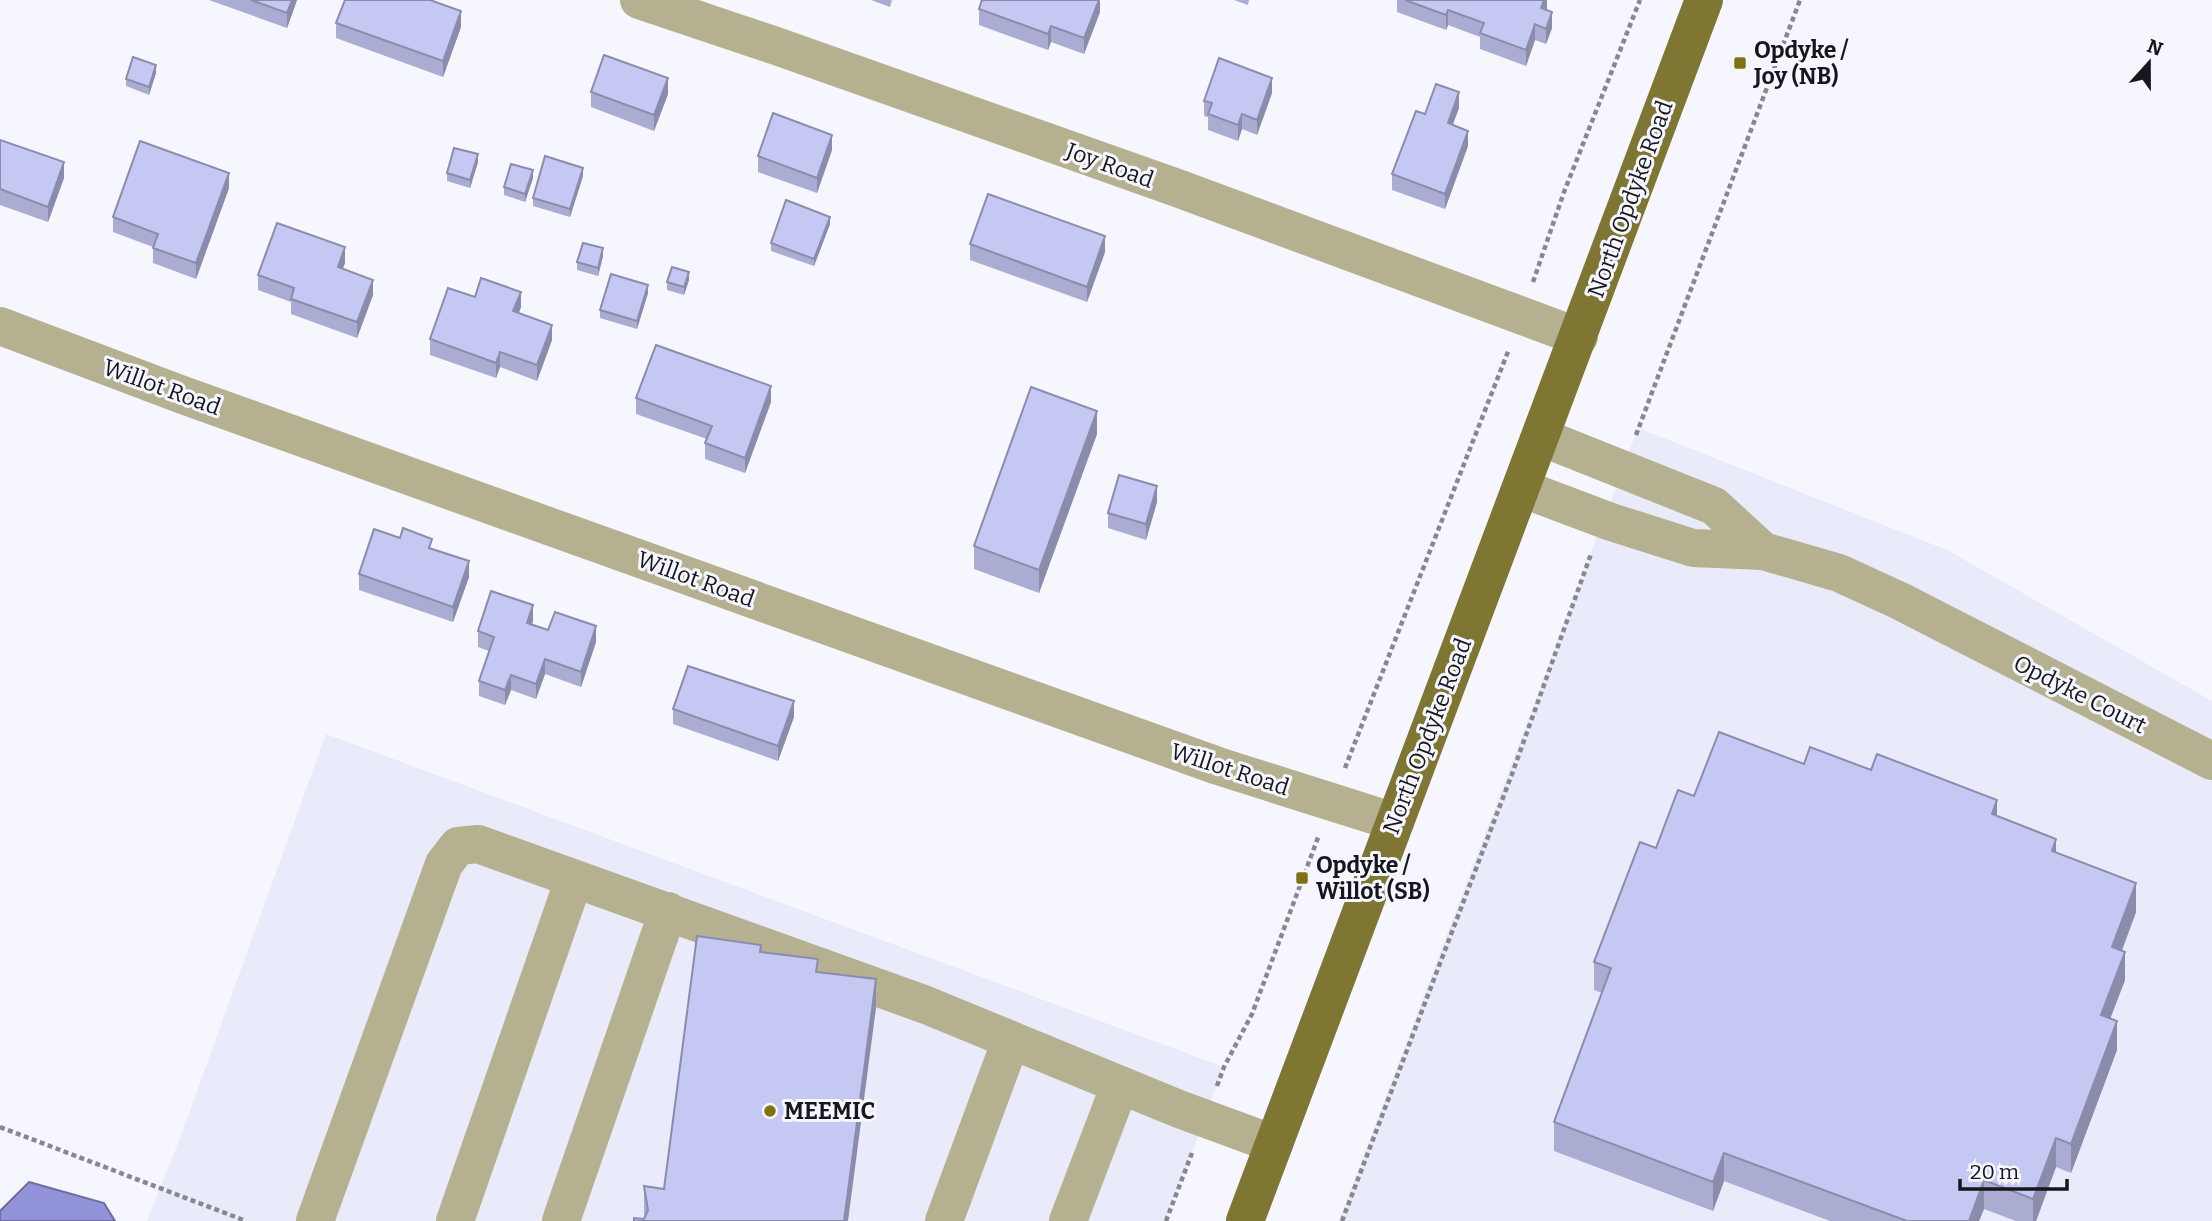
<svg xmlns="http://www.w3.org/2000/svg" width="2212" height="1221" font-family="Bitter,serif">
  <style>
    .built { fill: #e9eafa }
    .water { fill: #9292d9; stroke: #6d6da0; stroke-width: 2 }
    .lines { fill: none; stroke-linecap: round; stroke-linejoin: round }
    .path { stroke: #87878e; stroke-width: 4.5; stroke-dasharray: 5 3.5; stroke-linecap: butt }
    .minor { stroke: #b5b190; stroke-width: 38 }
    .major { stroke: #7f7634; stroke-width: 38 }
    .wall { fill: #aaacd2 }
    .shaded-wall { fill: #8b8cab }
    .building { fill: #c6c8f4; stroke: #8b8cab; stroke-width: 2 }
    .poi-dot { fill: #7e7212; stroke: #f6f6fe; stroke-width: 2.5 }
    .labels { text-anchor: middle; stroke-width: 6; stroke-linejoin: round; paint-order: stroke }
    .poi-label { font-size: 23px; font-weight: bold; fill: #16161c; stroke: #f6f6fe; text-anchor: start }
    .street-label { font-size: 23px; fill: #16161c; stroke: #f6f6fe }
  </style>
  <rect width="100%" height="100%" fill="#f6f6fe"/>
  <g class="built">
    <polygon points="1638,428 1947,550 2212,701 2212,1221 1339,1221"/>
    <polygon points="326,734 1224,1067 1166,1221 147,1221 179,1141"/>
  </g>
  <polygon class="water" points="29,1182 104,1203 115,1221 0,1221 0,1211"/>
  <g class="lines">
    <g class="path">
      <polyline points="1533,282 1564,192 1640,0"/>
      <polyline points="1636,435 1800,0"/>
      <polyline points="1345,768 1509,349"/>
      <polyline points="1217,1086 1224,1067 1252,1014 1319,835"/>
      <polyline points="0,1127 246,1221"/>
      <polyline points="1166,1221 1192,1153"/>
      <polyline points="1342,1221 1512,774 1591,554"/>
    </g>
    <g class="minor">
      <polyline points="639,0 779,47 1180,189 1579,337"/>
      <polyline points="0,326 180,394 1218,766 1395,822"/>
      <polyline points="1541,437 1714,506 1763,551"/>
      <polyline points="1521,488 1611,522 1693,548 1763,551 1839,573 1900,601 2212,761"/>
      <polyline points="315,1221 444,864 458,846 478,844 926,1005 1179,1109 1274,1144"/>
      <polyline points="455,1221 574,879"/>
      <polyline points="561,1221 668,911"/>
      <polyline points="944,1221 1011,1040"/>
      <polyline points="1068,1221 1120,1085"/>
    </g>
    <polyline class="major" points="1245,1221 1704,0"/>
  </g>
  <g class="wall">
    <polygon points="209,0 297,0 287,28"/>
    <polygon points="871,0 892,0 890,7"/>
    <polygon points="1100,0 1100,12 1084,54 1051,42 1048,50 979,25 979,9"/>
    <polygon points="1234,0 1249,0 1248,5"/>
    <polygon points="1397,0 1547,0 1546,10 1552,28 1546,44 1535,40 1526,66 1480,49 1480,37 1448,25 1446,30 1397,12"/>
    <polygon points="336,23 461,27 443,77 336,38"/>
    <polygon points="156,73 149,95 126,86 126,79"/>
    <polygon points="591,92 668,94 654,131 591,107"/>
    <polygon points="1272,93 1257,135 1242,129 1238,141 1208,130 1208,117 1204,116 1204,101"/>
    <polygon points="1459,108 1452,124 1468,146 1445,209 1392,190 1392,174 1425,114"/>
    <polygon points="0,140 64,178 48,222 0,205"/>
    <polygon points="832,150 817,193 758,172 758,156"/>
    <polygon points="478,162 470,188 447,181 447,173"/>
    <polygon points="583,176 570,217 533,206 533,198"/>
    <polygon points="533,178 525,202 504,195 504,187"/>
    <polygon points="229,188 196,279 153,263 153,247 113,232 113,217"/>
    <polygon points="830,224 814,266 771,251 771,243"/>
    <polygon points="970,244 1105,252 1087,302 970,260"/>
    <polygon points="603,256 598,276 577,270 577,262"/>
    <polygon points="345,263 342,269 373,295 357,338 291,314 291,302 258,290 258,275"/>
    <polygon points="689,280 684,295 667,290 667,282"/>
    <polygon points="648,293 637,329 600,318 600,310"/>
    <polygon points="475,297 521,307 519,313 552,340 537,381 500,367 496,378 430,355 430,339"/>
    <polygon points="636,398 771,402 745,473 705,459 705,443 707,439 636,414"/>
    <polygon points="1097,434 1039,593 974,569 974,546"/>
    <polygon points="1157,502 1146,540 1108,528 1108,513"/>
    <polygon points="432,549 469,577 453,622 359,590 359,574"/>
    <polygon points="533,621 532,625 548,630 596,642 581,687 545,674 536,699 511,690 505,705 479,696 479,681 489,651 478,647 478,631"/>
    <polygon points="673,709 794,717 778,761 673,724"/>
    <polygon points="1804,764 1997,817 2056,853 2136,912 2122,951 2125,980 2110,1018 2117,1050 2071,1173 2056,1167 2036,1221 2016,1221 1984,1209 1979,1221 1830,1221 1724,1181 1713,1211 1554,1151 1554,1122 1602,993 1594,990 1594,962 1656,848 1694,796"/>
    <polygon points="761,952 818,972 876,1008 644,1219 644,1186 664,1189"/>
  </g>
  <g class="shaded-wall">
    <polygon points="292,0 297,0 287,28 287,13"/>
    <polygon points="1099,0 1100,0 1100,12 1084,54 1084,38"/>
    <polygon points="1544,0 1547,0 1547,9 1541,24 1541,8"/>
    <polygon points="1448,10 1448,25 1446,30 1446,15"/>
    <polygon points="461,11 461,27 443,77 443,61"/>
    <polygon points="1552,12 1552,28 1546,44 1546,29"/>
    <polygon points="1535,24 1535,40 1526,66 1526,50"/>
    <polygon points="1051,26 1051,42 1048,50 1048,34"/>
    <polygon points="156,65 156,73 149,95 149,87"/>
    <polygon points="668,78 668,94 654,131 654,115"/>
    <polygon points="1272,78 1272,93 1257,135 1257,120"/>
    <polygon points="1459,92 1459,108 1448,138 1448,123"/>
    <polygon points="1242,114 1242,129 1238,141 1238,125"/>
    <polygon points="1468,131 1468,146 1445,209 1445,194"/>
    <polygon points="832,135 832,150 817,193 817,178"/>
    <polygon points="478,154 478,162 470,188 470,180"/>
    <polygon points="64,162 64,178 48,222 48,207"/>
    <polygon points="583,168 583,176 570,217 570,209"/>
    <polygon points="533,170 533,178 525,202 525,194"/>
    <polygon points="229,173 229,188 196,279 196,263"/>
    <polygon points="830,217 830,224 814,266 814,259"/>
    <polygon points="1105,236 1105,252 1087,302 1087,287"/>
    <polygon points="345,247 345,263 338,282 338,267"/>
    <polygon points="603,248 603,256 598,276 598,268"/>
    <polygon points="689,272 689,280 684,295 684,287"/>
    <polygon points="373,280 373,295 357,338 357,322"/>
    <polygon points="648,285 648,293 637,329 637,321"/>
    <polygon points="521,292 521,307 513,327 513,311"/>
    <polygon points="552,325 552,340 537,381 537,365"/>
    <polygon points="500,352 500,367 496,378 496,363"/>
    <polygon points="771,386 771,402 745,473 745,458"/>
    <polygon points="1097,411 1097,434 1039,593 1039,570"/>
    <polygon points="1157,486 1157,502 1146,540 1146,524"/>
    <polygon points="469,561 469,577 453,622 453,607"/>
    <polygon points="533,605 533,621 527,638 527,623"/>
    <polygon points="596,626 596,642 581,687 581,672"/>
    <polygon points="545,659 545,674 536,699 536,684"/>
    <polygon points="511,675 511,690 505,705 505,690"/>
    <polygon points="794,701 794,717 778,761 778,746"/>
    <polygon points="1997,800 1997,829 1992,814"/>
    <polygon points="2056,839 2056,867 2052,851"/>
    <polygon points="2136,883 2136,912 2112,976 2112,947"/>
    <polygon points="2125,952 2125,980 2101,1043 2101,1015"/>
    <polygon points="876,979 876,1008 848,1221 844,1221"/>
    <polygon points="2117,1021 2117,1050 2071,1173 2071,1144"/>
    <polygon points="2056,1138 2056,1167 2036,1221 2033,1221 2033,1199"/>
    <polygon points="1724,1153 1724,1181 1713,1211 1713,1182"/>
    <polygon points="1984,1180 1984,1209 1979,1221 1969,1221"/>
  </g>
  <g class="building">
    <polygon points="251,0 292,0 287,13"/>
    <polygon points="345,0 430,0 461,11 443,61 336,23"/>
    <polygon points="982,0 1099,0 1084,38 1051,26 1048,34 979,9"/>
    <polygon points="1405,0 1544,0 1541,8 1552,12 1546,29 1535,24 1526,50 1480,33 1484,23 1448,10 1446,15"/>
    <polygon points="604,55 668,78 654,115 591,92"/>
    <polygon points="133,57 156,65 149,87 126,79"/>
    <polygon points="1219,58 1272,78 1257,120 1242,114 1238,125 1208,114 1212,103 1204,101"/>
    <polygon points="1436,84 1459,92 1448,123 1468,131 1445,194 1392,174 1416,111 1425,114"/>
    <polygon points="773,113 832,135 817,178 758,156"/>
    <polygon points="0,140 64,162 48,207 0,189"/>
    <polygon points="140,141 229,173 196,263 153,248 158,234 113,217"/>
    <polygon points="454,148 478,154 470,180 447,173"/>
    <polygon points="545,156 583,168 570,209 533,198"/>
    <polygon points="511,164 533,170 525,194 504,187"/>
    <polygon points="988,194 1105,236 1087,287 970,244"/>
    <polygon points="786,200 830,217 814,259 771,243"/>
    <polygon points="277,223 345,247 338,267 373,280 357,322 291,299 294,288 258,275"/>
    <polygon points="583,243 603,248 598,268 577,262"/>
    <polygon points="672,267 689,272 684,287 667,282"/>
    <polygon points="611,274 648,285 637,321 600,310"/>
    <polygon points="481,278 521,292 513,311 552,325 537,365 500,352 496,363 430,339 448,288 475,297"/>
    <polygon points="656,345 771,386 745,458 705,443 712,426 636,398"/>
    <polygon points="1031,387 1097,411 1039,570 974,546"/>
    <polygon points="1119,475 1157,486 1146,524 1108,513"/>
    <polygon points="403,528 432,539 429,548 469,561 453,607 359,574 374,529 400,538"/>
    <polygon points="491,591 533,605 527,623 548,630 555,612 596,626 581,672 545,659 536,684 511,675 505,690 479,681 494,637 478,631"/>
    <polygon points="688,666 794,701 778,746 673,709"/>
    <polygon points="1719,732 1804,764 1810,747 1871,770 1877,754 1997,800 1992,814 2056,839 2052,851 2136,883 2112,947 2125,952 2101,1015 2117,1021 2071,1144 2056,1138 2033,1199 1984,1180 1969,1221 1907,1221 1724,1153 1713,1182 1554,1122 1611,968 1594,962 1640,842 1656,848 1678,790 1694,796"/>
    <polygon points="697,936 761,945 760,952 818,959 816,972 876,979 844,1221 634,1221 634,1218 644,1219 648,1210 644,1186 664,1189"/>
  </g>
  <g class="poi-dot">
    <rect x="1733" y="56" width="14" height="14" rx="3.5"/>
    <rect x="1295" y="871" width="14" height="14" rx="3.5"/>
    <circle cx="770" cy="1111" r="7"/>
  </g>
  <g class="labels">
    <g class="poi-label">
      <text x="1754" y="58">Opdyke /<tspan x="1754" dy="26">Joy (NB)</tspan></text>
      <text x="1316" y="873">Opdyke /<tspan x="1316" dy="26">Willot (SB)</tspan></text>
      <text x="784" y="1119">MEEMIC</text>
    </g>
    <g class="street-label">
      <text transform="translate(1110 165) rotate(20)" y="8">Joy Road</text>
      <text transform="translate(1630 199) rotate(-70)" y="8">North Opdyke Road</text>
      <text transform="translate(162 387) rotate(20)" y="8">Willot Road</text>
      <text transform="translate(696 579) rotate(20)" y="8">Willot Road</text>
      <text transform="translate(2080 694) rotate(27)" y="8">Opdyke Court</text>
      <text transform="translate(1427 736) rotate(-69)" y="8">North Opdyke Road</text>
      <text transform="translate(1230 769) rotate(18)" y="8">Willot Road</text>
    </g>
  </g>
  <g transform="translate(2149 63) rotate(21)" stroke="#f6f6fe" stroke-width="5" paint-order="stroke">
  <path d="M0-5L12 26L0 18L-12 26Z" fill="#16161c"/>
  <text y="-10" font-size="19" font-weight="bold" text-anchor="middle" fill="#16161c">N</text>
  </g>
  <path d="M1960 1179v10h107v-10" fill="none" stroke="#16161c" stroke-width="3.5"/>
  <text x="1970" y="1179" font-size="21" fill="#16161c" stroke="#f6f6fe" stroke-width="5" paint-order="stroke">20 m</text>
</svg>
